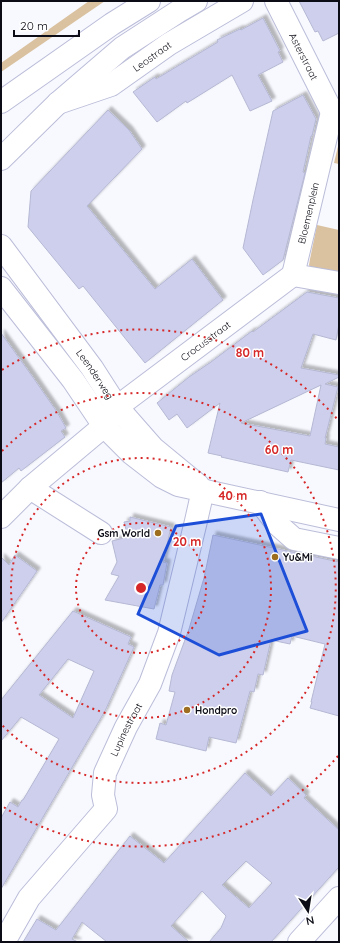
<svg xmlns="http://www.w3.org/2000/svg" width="340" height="943" font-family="Quicksand,sans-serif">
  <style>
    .green { fill: #dac2a1 }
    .building { fill: #cdcfec; stroke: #b5b8d3; fill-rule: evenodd; filter: url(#shadow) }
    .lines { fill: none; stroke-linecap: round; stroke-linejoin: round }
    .minor-casing { stroke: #bbbdd9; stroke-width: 24 }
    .major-casing { stroke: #bbbdd9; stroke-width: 24 }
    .minor { stroke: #fff; stroke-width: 22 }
    .major { stroke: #fff; stroke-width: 22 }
    .marked { fill: #1d4ed8; fill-opacity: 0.2; stroke: #1d4ed8; stroke-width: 3; stroke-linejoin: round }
    .ring { fill: none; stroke: #d62828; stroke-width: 2; stroke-dasharray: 2 4 }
    .poi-dot { fill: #9d6d20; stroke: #fff; stroke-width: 1.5 }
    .labels { text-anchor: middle; stroke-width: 3; stroke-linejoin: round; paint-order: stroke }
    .street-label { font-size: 10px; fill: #0b0c15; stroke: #fff }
    .poi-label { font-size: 10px; font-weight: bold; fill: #0b0c15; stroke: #fff; text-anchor: start }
    .centre { fill: #d62828; stroke: #fff; stroke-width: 2 }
    .ring-label { font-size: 12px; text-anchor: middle; font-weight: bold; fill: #d62828; stroke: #fff; stroke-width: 3; stroke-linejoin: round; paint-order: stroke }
  </style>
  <defs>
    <filter id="shadow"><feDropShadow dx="3.5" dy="-3.5" stdDeviation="1" flood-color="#0004"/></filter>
  </defs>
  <rect width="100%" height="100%" fill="#f8f9ff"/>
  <g class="green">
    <polygon points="89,1 105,1 1,72 1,63"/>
    <polygon points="339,142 339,164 334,163"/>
    <polygon points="317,225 339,230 339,277 311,270 309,265 310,259"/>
  </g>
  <g class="building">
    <polygon points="299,1 339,1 339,33 323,41 318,31 315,32"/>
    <polygon points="263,18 280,51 278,52 283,62 258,75 272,101 250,111 232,75 187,103 186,101 157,122 133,92 155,77 156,79 218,42 217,40 240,29 241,30"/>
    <polygon points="303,95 316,119 312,136 311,136 303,172 305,173 283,260 263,275 243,248 253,200 273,111"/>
    <polygon points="108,110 129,130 142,149 87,206 155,289 192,259 223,300 145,363 83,286 79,289 28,227 31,191"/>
    <path d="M307 292 339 298V324L336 340 313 334 301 368 339 375V377L325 384 338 387 325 438H326L325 444 339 447V470L291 460 288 472 221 457 222 456 208 453 220 403 187 428 177 414 169 420 157 403 189 377 211 362 252 331 253 332ZM321 385 310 436 241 423Z"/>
    <polygon points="1,333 32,376 57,412 66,428 61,431 65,437 21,471 19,468 1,483"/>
    <polygon points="130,517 171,527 163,562 167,563 163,585 160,585 154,609 105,600 119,576 111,574 117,562 112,541 128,537 124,522 130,521"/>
    <polygon points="213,535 339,562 339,716 310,708 312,702 311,702 325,644 292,636 290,644 271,640 263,675 258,674 254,692 250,691 236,743 209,737 206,751 156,739 160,723 166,725 175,692 169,691 172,675 189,629 204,578"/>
    <polygon points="15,555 37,571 1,623 1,557 9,565"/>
    <path d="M73 611 131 637 128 644 134 647 105 711 1 889V818L10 802 18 807 22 800H23L59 739 21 717 1 741V700ZM68 659 94 671 73 718 39 695Z"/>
    <path d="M245 773 271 796 288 778 306 795 304 798 339 830V867L271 942H209L221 928 226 916 202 891 171 926 189 942H107L82 922 72 939 78 942H23L37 919 56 930 130 836 164 863ZM246 861 272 883 249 908 222 885Z"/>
  </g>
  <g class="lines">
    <defs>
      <g id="minor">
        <path id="s1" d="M276 1 332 112"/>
        <path id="s2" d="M58 103 111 85 169 44 242 1"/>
        <polyline points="339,113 332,112 293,275 339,283"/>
        <polyline points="30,488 101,533"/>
        <polyline points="260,502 277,524 294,539 339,548"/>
        <path id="s3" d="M1 517 30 488 104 426 117 407 293 275"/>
        <path id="s4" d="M4 942 29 898 106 809 103 795 105 773 126 727 150 684 169 633 196 521 203 490"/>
        <polyline points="299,942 339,898"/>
      </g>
      <g id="major">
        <polyline points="1,102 112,24 149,1"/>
        <polyline points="1,159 58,103 122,48 179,11 196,1"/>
        <path id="s5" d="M1 246 92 368 117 407 153 448 198 485"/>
        <polyline points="1,288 73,380 104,426 131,453 162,477 178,485 339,520"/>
      </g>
    </defs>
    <use href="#minor" class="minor-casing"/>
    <use href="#major" class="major-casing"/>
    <use href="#minor" class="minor"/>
    <use href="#major" class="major"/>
  </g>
  <path class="marked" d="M261 514 307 631 219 655 138 614 176 526Z"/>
  <g class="ring">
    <circle cx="141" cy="588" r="65"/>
    <circle cx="141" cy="588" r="130"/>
    <path d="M2 451A195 195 0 1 1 2 725"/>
    <path d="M338 756A259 259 0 0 1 2 806M2 370A259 259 0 0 1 338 420"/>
  </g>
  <g class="poi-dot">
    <circle cx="158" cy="533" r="4"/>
    <circle cx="275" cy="557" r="4"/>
    <circle cx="187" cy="710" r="4"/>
  </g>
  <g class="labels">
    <g class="street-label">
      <text dy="4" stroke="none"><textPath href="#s2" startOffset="106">Leostraat</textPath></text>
      <text dy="4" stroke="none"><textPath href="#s1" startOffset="62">Asterstraat</textPath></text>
      <text transform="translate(308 213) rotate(-77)" y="4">Bloemenplein</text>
      <text dy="4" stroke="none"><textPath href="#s3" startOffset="271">Crocusstraat</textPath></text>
      <text dy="4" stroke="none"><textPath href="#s5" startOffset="159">Leenderweg</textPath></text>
      <text dy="4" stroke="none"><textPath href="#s4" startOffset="253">Lupinestraat</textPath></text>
    </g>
    <g class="poi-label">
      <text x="150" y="537" text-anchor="end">Gsm World</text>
      <text x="283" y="561">Yu&amp;Mi</text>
      <text x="195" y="714">Hondpro</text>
    </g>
  </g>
  <circle cx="141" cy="588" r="6" class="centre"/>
  <g class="ring-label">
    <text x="250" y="357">80 m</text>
    <text x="279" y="454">60 m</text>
    <text x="233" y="500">40 m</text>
    <text x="187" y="546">20 m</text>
  </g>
  <rect width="340" height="943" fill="none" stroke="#0b0c15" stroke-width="4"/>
  <g transform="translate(308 911) rotate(168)" stroke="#ffffff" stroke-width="3" paint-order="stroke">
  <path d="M0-3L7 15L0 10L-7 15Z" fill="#0b0c15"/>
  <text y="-6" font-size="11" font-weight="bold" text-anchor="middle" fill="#0b0c15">N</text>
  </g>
  <path d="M14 30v6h65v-6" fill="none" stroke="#0b0c15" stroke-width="2"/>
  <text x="20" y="30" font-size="12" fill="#0b0c15" stroke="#ffffff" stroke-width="3" paint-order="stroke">20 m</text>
</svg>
